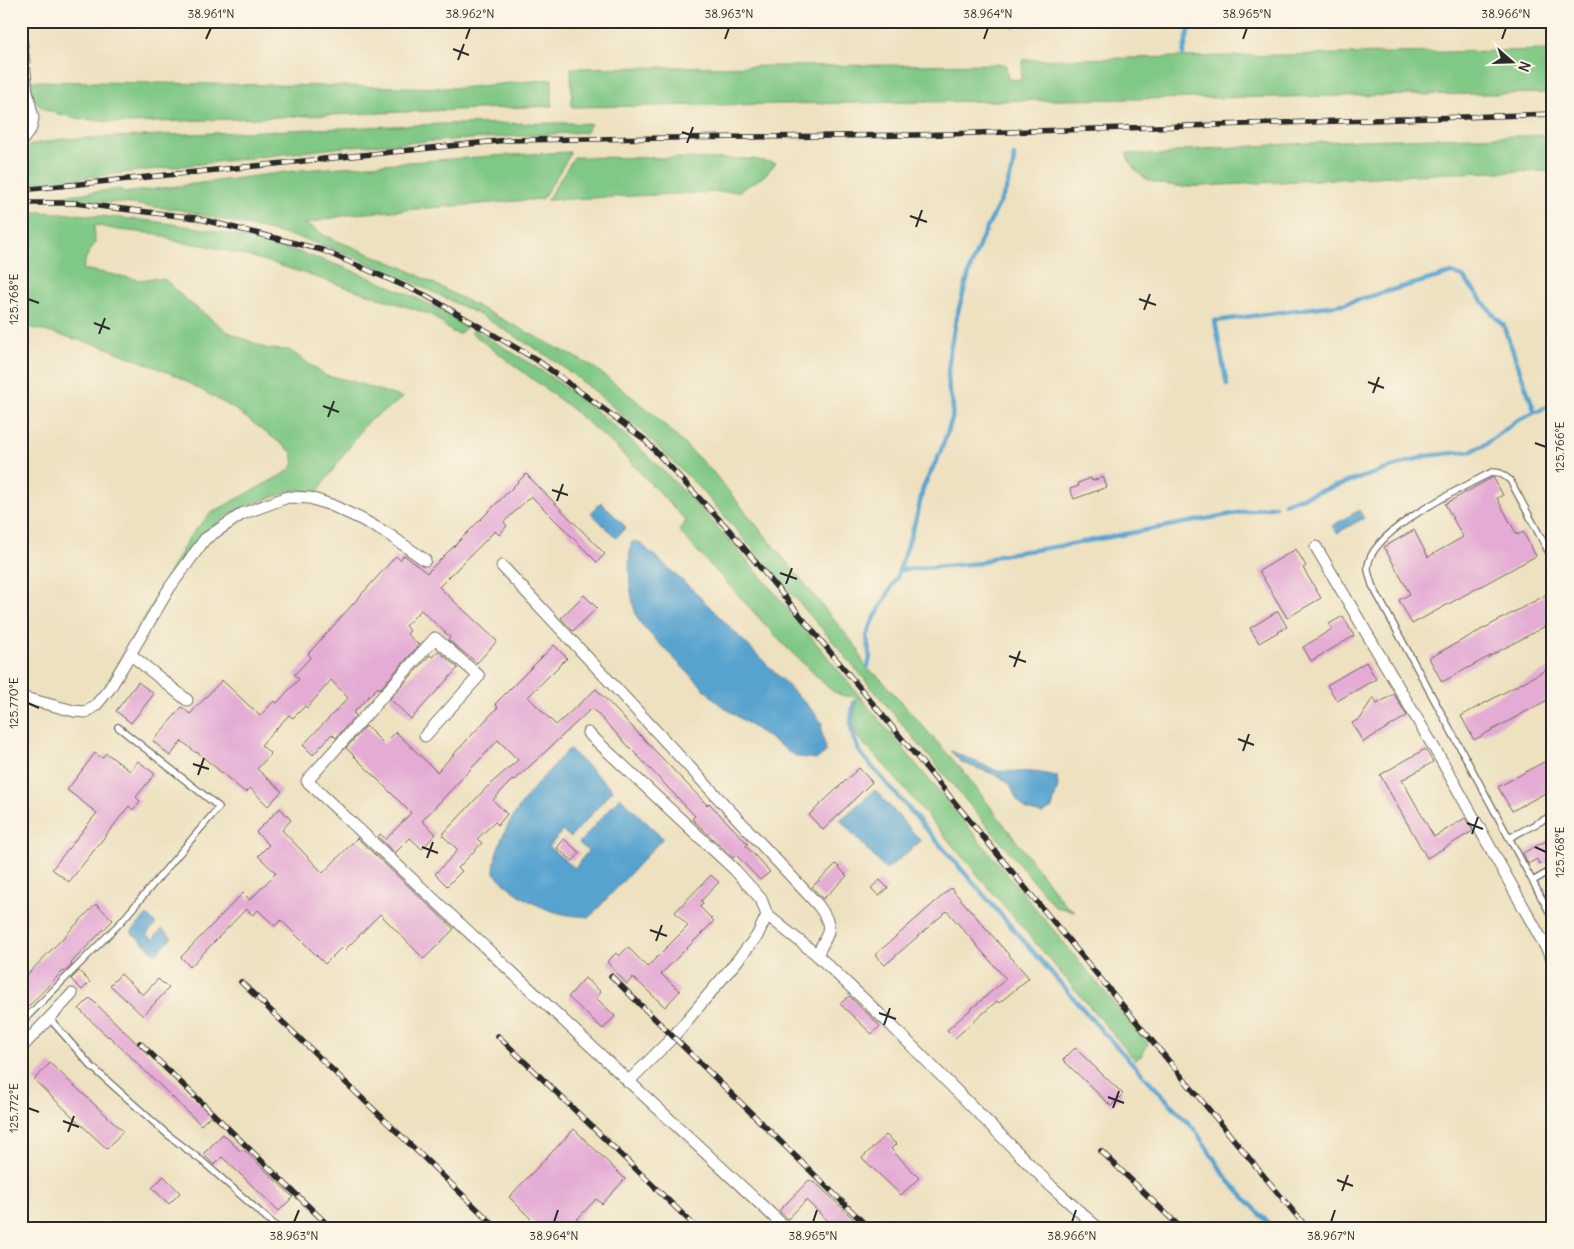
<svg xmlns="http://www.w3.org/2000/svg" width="1574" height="1249" font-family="Delius,sans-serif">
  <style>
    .green { fill: #80c885; stroke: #567a58 }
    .water { fill: #56a3cf; stroke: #40677d }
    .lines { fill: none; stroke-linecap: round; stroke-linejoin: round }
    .stream { stroke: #56a3cf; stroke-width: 4.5 }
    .building { fill: #e4abd4 }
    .lane-casing { stroke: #6f6b5f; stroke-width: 8 }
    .street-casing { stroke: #6f6b5f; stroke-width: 13 }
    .lane { stroke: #fff; stroke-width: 5.5 }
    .street { stroke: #fff; stroke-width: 11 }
    .rail-casing { stroke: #2b2b2b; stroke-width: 5.5 }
    .rail { stroke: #fcf5e5; stroke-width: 4; stroke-dasharray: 11; stroke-linecap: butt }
    .ticks { fill: none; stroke: #2b2b2b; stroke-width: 2 }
    .neatline { fill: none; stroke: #2b2b2b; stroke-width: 2 }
    .ticks-label { font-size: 12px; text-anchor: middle; fill: #2b2b2b }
  </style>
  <rect width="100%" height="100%" fill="#fcf5e5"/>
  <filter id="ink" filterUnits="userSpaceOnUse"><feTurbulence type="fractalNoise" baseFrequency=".02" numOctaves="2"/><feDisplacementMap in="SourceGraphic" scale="10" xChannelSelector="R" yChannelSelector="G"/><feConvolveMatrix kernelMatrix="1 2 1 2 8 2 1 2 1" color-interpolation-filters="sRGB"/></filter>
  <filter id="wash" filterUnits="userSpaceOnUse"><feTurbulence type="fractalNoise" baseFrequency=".0096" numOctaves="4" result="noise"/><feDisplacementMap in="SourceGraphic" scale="20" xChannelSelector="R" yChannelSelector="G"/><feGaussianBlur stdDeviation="1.12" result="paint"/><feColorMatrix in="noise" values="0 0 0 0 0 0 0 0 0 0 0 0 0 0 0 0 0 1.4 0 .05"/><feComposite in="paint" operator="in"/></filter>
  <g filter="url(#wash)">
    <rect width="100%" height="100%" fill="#ede1c0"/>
    <g class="green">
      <polygon points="1553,50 1553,93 572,107 571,68 1006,64 1008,79 1021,80 1023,60"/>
      <path d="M552 79V106L131 123C111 123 59 118 43 108 34 103 30 91 29 81L459 88Z"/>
      <polygon points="568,123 591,124 586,132 352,146 21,185 21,150 34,144 62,139 443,124"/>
      <path d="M1553 135V171L1449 173 1183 187C1155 183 1138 183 1126 153L1165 155 1184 150 1362 140Z"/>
      <path d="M570 152 568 158 542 199 353 214 303 224 313 227 325 236 402 267 592 366 650 411 712 471 858 649C862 661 865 670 878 676L963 771 1066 906 1075 911 1055 907 835 644 700 488 640 430 587 385 549 357 482 316 414 283 345 253 300 238 182 210 122 203 41 198 121 189 124 193 302 170 491 156Z"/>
      <polygon points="574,157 752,159 776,163 763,177 739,191 547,200"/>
      <path d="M42 212C88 215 133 218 179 225 280 240 379 275 469 325L459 334 452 332 432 315 263 260 204 245 178 242 158 234 119 230 94 225 95 243 86 258 83 269 141 280 153 278 166 280 186 300 228 332 268 349 289 350 326 376 348 380 403 398 367 422 318 491 307 492 299 489 251 504 229 514 200 538 106 685 190 536 211 513 287 472 294 464 292 452 236 410 175 375 102 346 21 325V213Z"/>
      <path d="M473 329C511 352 550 374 585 402 697 489 782 603 872 711 964 822 1056 933 1148 1044L1141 1056 1135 1060 885 766 857 737 853 725 857 700 855 697 844 696 832 691 784 645 679 531 686 521 616 447 567 405 470 332Z"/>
    </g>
    <g class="water">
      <polygon points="601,502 626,527 616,538 591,513"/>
      <polygon points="1359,510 1364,518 1337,533 1332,526"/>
      <path d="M632 542H639L695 592 813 711 822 723C820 733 825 742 826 752L817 759 797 757 719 704 649 633C646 629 641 625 639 621 630 606 626 557 632 542Z"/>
      <path d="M569 749 613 790 571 837 562 831 549 847 575 868 588 851 579 843 620 797 663 838 590 917C580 916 569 916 559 913 535 907 510 891 494 873 494 827 539 781 569 749Z"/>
      <polygon points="951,751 998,771 1035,772 1057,776 1058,787 1052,808 1042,814 1026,810 1017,800 1010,785 999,776 962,763"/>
      <polygon points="875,790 921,841 886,870 840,820"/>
      <polygon points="147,915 156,924 147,934 153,939 162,929 172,937 156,954 131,932"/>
    </g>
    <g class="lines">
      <g class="stream">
        <polyline points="1013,21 1014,26"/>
        <polyline points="1183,54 1191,21"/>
        <polyline points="1227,385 1215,321 1343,304 1452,273 1463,277 1497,319 1503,324 1535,412"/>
        <polyline points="1285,503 1426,456 1472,451 1486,444 1516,421 1553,404"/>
        <polyline points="899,570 980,563 999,555 1067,545 1275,506"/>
        <polyline points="868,666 870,658 867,636 873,621 897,577 917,516 923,488 940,453 952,419 953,406 949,390 948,371 950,350 957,315 971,266 982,238 1006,190 1013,167 1014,156"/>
        <path d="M854 702C849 726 849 731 861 754L1103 1032 1195 1130 1228 1180 1273 1228"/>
      </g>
    </g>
    <g id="blocks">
      <g class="building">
        <polygon points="526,474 605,554 597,562 531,496 504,522 507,526 499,535 495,531 439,587 497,641 477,663 448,640 450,637 421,610 405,626 410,631 407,634 419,645 380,689 378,687 353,713 356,715 336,738 332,734 313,755 303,745 348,698 331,680 307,708 305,706 293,718 289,715 261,745 271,754 257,769 282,791 268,806 250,788 246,793 197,752 196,753 182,741 170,756 153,741 182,707 190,714 222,680 260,716 274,701 277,703 299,679 294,675 311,657 308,654 396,556 400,560 404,555 427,573"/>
        <polygon points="1103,477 1107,487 1074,499 1070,489 1079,486 1078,483 1091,478 1092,481"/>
        <polygon points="1493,477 1503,495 1497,498 1517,535 1523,532 1536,556 1412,624 1399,600 1410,594 1384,547 1414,530 1428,557 1463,537 1445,504"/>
        <polygon points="1296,549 1306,566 1303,568 1321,598 1287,618 1259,571"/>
        <polygon points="1553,591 1553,622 1442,682 1429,658"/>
        <polygon points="584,595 597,608 573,631 561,618"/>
        <polygon points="1278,611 1287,627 1259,643 1250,628"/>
        <polygon points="1343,616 1354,636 1311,661 1303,647 1332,629 1329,624"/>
        <polygon points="554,645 567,658 528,697 556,725 596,689 707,805 709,803 748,844 746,846 770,872 760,880 736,855 733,858 692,819 695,816 592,708 514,781 512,780 493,800 507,814 498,825 495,822 477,839 482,843 458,868 462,871 447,886 435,874 458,850 442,835 490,784 518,760 498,740 422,821 436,834 422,849 410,838 395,853 378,837 380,834 386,839 411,813 346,748 366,726 384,744 396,732 437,772 498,707 495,704"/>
        <polygon points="438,651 458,668 411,719 390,699 430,655 432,657"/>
        <polygon points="1366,662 1376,679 1337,701 1327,685"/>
        <polygon points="1553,666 1553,697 1474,740 1461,716"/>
        <polygon points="138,682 154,694 131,723 116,711"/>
        <polygon points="1394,694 1407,716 1363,742 1352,723 1361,718 1373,697 1377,704"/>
        <polygon points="1425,749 1433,762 1402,780 1434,837 1465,818 1473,831 1427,858 1380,775"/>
        <polygon points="95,753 102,758 106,753 130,771 138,761 155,774 136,797 140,801 133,810 129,806 69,882 52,869 97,813 67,790"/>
        <polygon points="1553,757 1553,789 1512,811 1498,787"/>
        <polygon points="859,768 872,782 823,830 809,815"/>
        <polygon points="280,808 291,820 282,830 323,873 357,838 454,929 424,959 380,914 345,950 342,947 325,964 281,920 275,926 258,910 253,915 246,909 190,967 181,957 243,893 250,900 276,873 258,856 269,845 256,832"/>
        <polygon points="1553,837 1553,858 1540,865 1537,859 1528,864 1523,853"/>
        <polygon points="564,839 580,853 573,861 557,848"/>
        <polygon points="836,864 847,876 823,899 812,887"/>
        <polygon points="711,875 719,882 701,901 703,903 700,907 714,921 661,974 680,991 665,1007 633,977 627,984 607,962 616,953 619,956 628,947 647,967 688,926 675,912"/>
        <polygon points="880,880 888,888 879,896 871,888"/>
        <polygon points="951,888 1029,978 999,1003 997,1001 955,1038 947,1030 1006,979 947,911 885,965 875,955"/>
        <polygon points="96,904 113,920 71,963 72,965 64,972 63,971 21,1014 21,981"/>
        <polygon points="79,971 90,982 82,990 71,979"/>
        <polygon points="121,974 143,995 158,979 169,988 143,1016 110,985"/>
        <polygon points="585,978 601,992 596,998 615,1016 603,1029 568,997"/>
        <polygon points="849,996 880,1026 872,1034 840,1004"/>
        <polygon points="90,998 211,1115 201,1125 109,1036 108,1037 79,1009"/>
        <polygon points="1075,1048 1123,1094 1111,1106 1063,1060"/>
        <polygon points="50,1063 123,1131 107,1149 34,1080"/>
        <polygon points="574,1129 625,1179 602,1204 596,1199 569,1228 540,1228 509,1197"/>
        <polygon points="223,1134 241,1152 243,1149 293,1197 279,1211 222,1157 214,1165 203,1154"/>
        <polygon points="886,1135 896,1144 891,1149 919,1178 901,1195 862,1158"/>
        <polygon points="164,1176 180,1193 169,1204 152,1188"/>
        <polygon points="809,1180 818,1185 863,1228 835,1228 806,1200 788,1219 779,1211"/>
      </g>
    </g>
  </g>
  <g filter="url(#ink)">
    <use href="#blocks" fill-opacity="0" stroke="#6f6b5f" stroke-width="1"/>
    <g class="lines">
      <defs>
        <g id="lane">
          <polyline points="21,111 32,115"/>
          <path d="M1553 560 1510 480 1500 473 1492 472C1462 488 1371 530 1368 566 1367 572 1371 580 1372 585L1553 919"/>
          <polyline points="1509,838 1553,815"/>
          <polyline points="1533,881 1553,869"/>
          <polyline points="50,1019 91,1066 167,1134 202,1161 278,1228"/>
          <polyline points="21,1023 121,922 219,807 118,727"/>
        </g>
        <g id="street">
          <polyline points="21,36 27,91 33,118 31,128 21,142"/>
          <polyline points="1316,547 1443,763 1553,960"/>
          <path d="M502 566 818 905C835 928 829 931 817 955"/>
          <polyline points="130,654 187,700"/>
          <polyline points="21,697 74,711 86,712 96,705 110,688 170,587 205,539 242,514 288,497 310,498 331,505 361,519 388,534 425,560"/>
          <polyline points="588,733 735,870 761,899 767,915 817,955 892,1026 1051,1186 1098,1228"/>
          <polyline points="425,736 479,676 435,638 307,781 786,1228"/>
          <polyline points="21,1048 72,994"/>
          <polyline points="628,1082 673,1037 736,962 757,936 767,915"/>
        </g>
      </defs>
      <use href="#lane" class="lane-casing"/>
      <use href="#street" class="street-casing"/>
      <use href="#lane" class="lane"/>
      <use href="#street" class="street"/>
      <defs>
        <g id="rail">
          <polyline points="21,190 508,140 915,135 1553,114"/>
          <polyline points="21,203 74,203 196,218 322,250 425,295 537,360 644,439 730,531 1307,1228"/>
          <polyline points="611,976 869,1228"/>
          <polyline points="241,982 497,1228"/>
          <polyline points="498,1036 697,1228"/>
          <polyline points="140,1043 331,1228"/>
          <polyline points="1101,1151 1181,1228"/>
        </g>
      </defs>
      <use href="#rail" class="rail-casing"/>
      <use href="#rail" class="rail"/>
    </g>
  </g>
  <path class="ticks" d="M206 39 211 28M466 39 470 28M725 39 729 28M984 39 988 28M1243 39 1247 28M1502 39 1506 28M453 49 469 55M458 60 464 44M682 132 698 138M687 143 693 127M910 216 927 222M916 227 922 210M28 299 39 303M1139 299 1156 305M1144 310 1150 294M94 323 110 329M99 334 105 318M1368 382 1384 388M1373 393 1379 377M323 406 339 412M328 417 334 401M1535 443 1546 447M552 490 568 495M557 501 563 484M780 573 797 579M786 584 792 568M1009 656 1026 662M1014 667 1020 651M28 703 39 708M1238 739 1254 745M1243 751 1249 734M193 764 209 769M198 775 204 758M1467 823 1483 829M1472 834 1478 817M422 847 438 853M1535 847 1546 852M427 858 433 842M650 930 667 936M656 941 662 925M879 1013 896 1019M884 1025 890 1008M1108 1097 1124 1103M28 1108 39 1112M1113 1108 1119 1091M63 1121 79 1127M68 1132 74 1116M1337 1180 1353 1186M1342 1191 1348 1175M294 1222 299 1210M554 1222 558 1210M813 1222 817 1210M1072 1222 1076 1210M1331 1222 1335 1210"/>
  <rect width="1574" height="1249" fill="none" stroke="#fcf5e5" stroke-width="55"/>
  <g transform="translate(1512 62) rotate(110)" stroke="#fcf5e5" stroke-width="4" paint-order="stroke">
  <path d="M0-4L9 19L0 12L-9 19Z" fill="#2b2b2b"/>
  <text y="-8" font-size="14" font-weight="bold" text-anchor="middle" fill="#2b2b2b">N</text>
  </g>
  <rect x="28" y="28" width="1518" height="1194" class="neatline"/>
  <g class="ticks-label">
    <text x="211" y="18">38.961°N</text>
    <text x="470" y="18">38.962°N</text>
    <text x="729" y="18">38.963°N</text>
    <text x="988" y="18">38.964°N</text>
    <text x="1247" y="18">38.965°N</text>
    <text x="1506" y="18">38.966°N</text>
    <text transform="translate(14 299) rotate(-90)" y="4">125.768°E</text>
    <text transform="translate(1560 447) rotate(-90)" y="4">125.766°E</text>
    <text transform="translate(14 703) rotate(-90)" y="4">125.770°E</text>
    <text transform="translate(1560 852) rotate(-90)" y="4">125.768°E</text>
    <text transform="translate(14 1108) rotate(-90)" y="4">125.772°E</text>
    <text x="294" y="1240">38.963°N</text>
    <text x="554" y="1240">38.964°N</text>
    <text x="813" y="1240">38.965°N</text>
    <text x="1072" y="1240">38.966°N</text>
    <text x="1331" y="1240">38.967°N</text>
  </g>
</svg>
